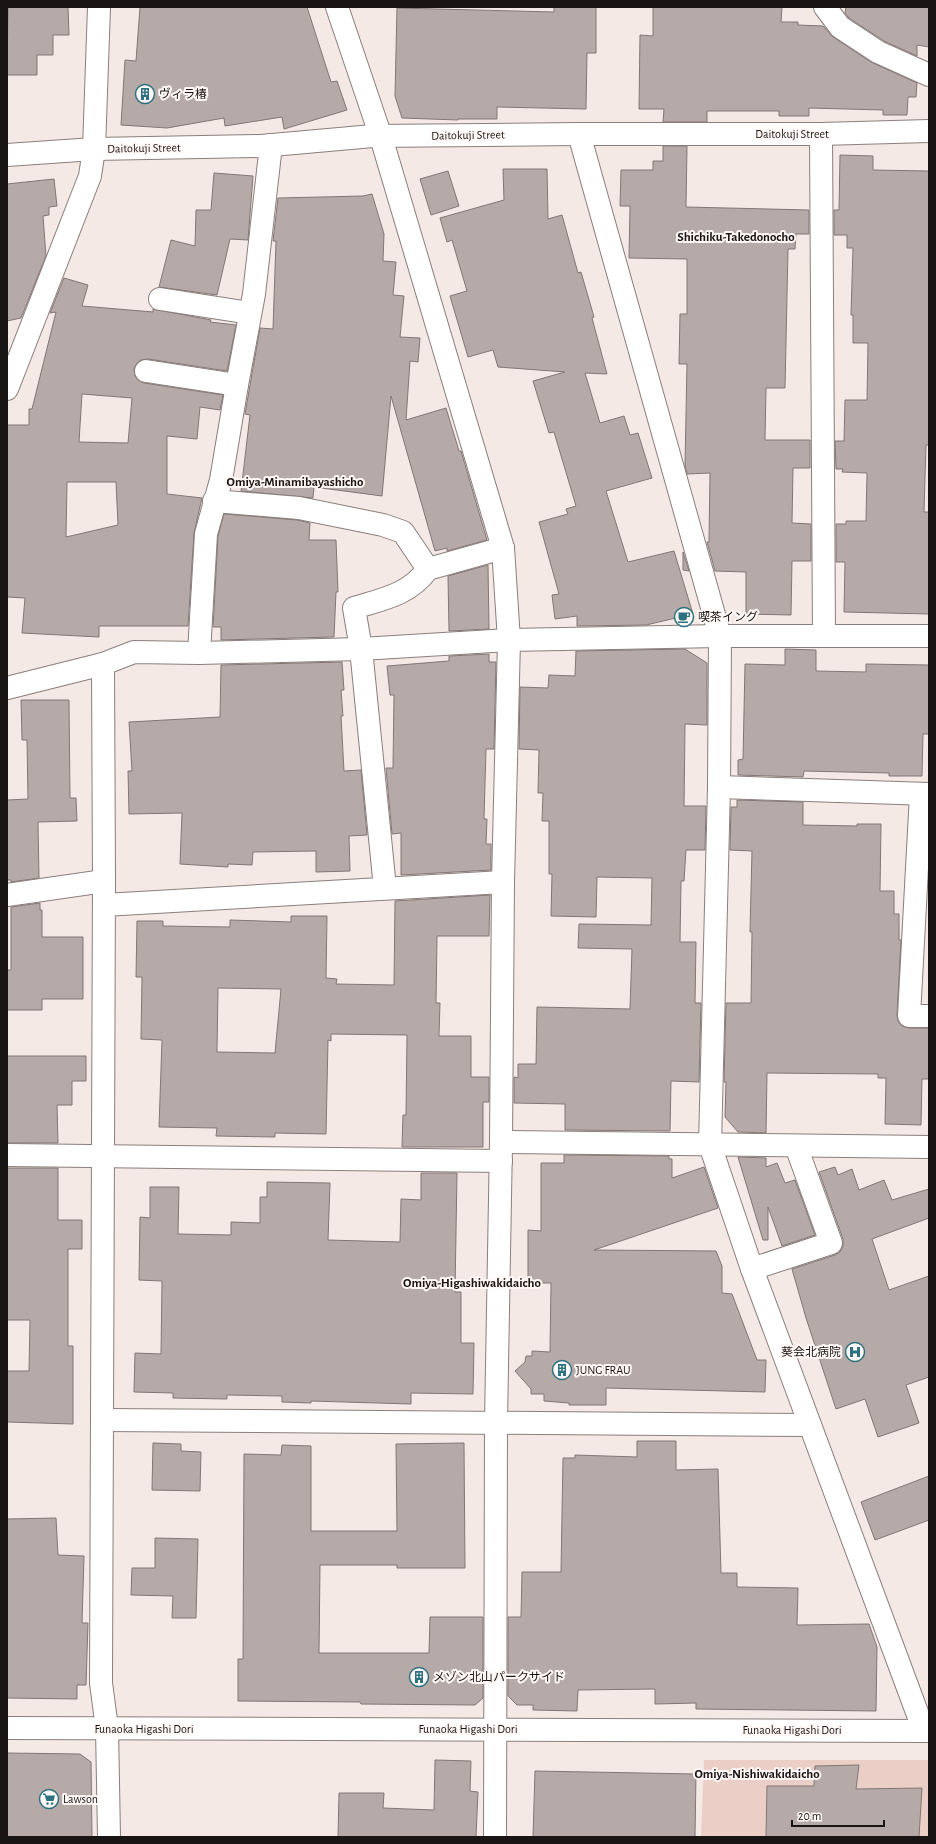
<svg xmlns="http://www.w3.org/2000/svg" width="936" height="1844" font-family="'Alegreya Sans','Noto Sans JP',sans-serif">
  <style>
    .green { fill: #ebcfc7 }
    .building { fill: #b5aaa7; stroke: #827774; fill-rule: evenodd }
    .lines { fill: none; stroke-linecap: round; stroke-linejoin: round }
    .minor-casing { stroke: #8a7f7c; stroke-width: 24 }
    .minor { stroke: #fff; stroke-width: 22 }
    .labels { text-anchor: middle; stroke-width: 4; stroke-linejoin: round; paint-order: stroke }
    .poi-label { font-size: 12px; fill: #191514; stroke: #fff8f6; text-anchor: start }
    .street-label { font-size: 12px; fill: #191514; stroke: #fff8f6 }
    .neighbourhood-label { font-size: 13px; font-weight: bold; fill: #191514; stroke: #fff8f6 }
  </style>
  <rect width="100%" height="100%" fill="#f5e9e6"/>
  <polygon class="green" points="704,1760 929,1760 929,1837 701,1837"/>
  <g class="building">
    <polygon points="8,7 68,7 69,35 53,35 53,55 37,55 37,75 7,75"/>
    <polygon points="140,7 307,7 331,82 337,81 347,110 284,129 282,117 225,126 224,118 167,128 121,125 125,60 136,61"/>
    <polygon points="554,7 596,7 596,53 587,53 586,109 497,107 497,119 458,119 458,120 402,118 395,96 397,8 554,12"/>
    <polygon points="653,7 782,7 781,22 798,22 798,25 823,26 833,37 871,62 917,83 916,97 908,97 907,115 883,115 883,110 809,108 809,116 779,116 779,111 707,111 707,122 663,122 664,109 639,109 640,35 653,36"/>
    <polygon points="846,7 929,7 929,47 917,45 917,56 884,41 849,18 845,13"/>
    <polygon points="663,146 687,146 686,207 809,210 809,234 796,234 795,249 788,249 785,388 766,388 765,440 810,440 810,468 793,468 792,523 811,524 811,561 792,561 791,615 746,614 746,572 715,571 707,542 709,542 710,473 687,474 685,465 687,364 679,364 680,314 687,314 687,259 629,258 630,206 620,206 621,170 653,170 653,161 663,161"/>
    <polygon points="840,155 873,156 873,170 929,171 929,445 926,445 924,512 929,512 929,614 844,612 845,562 836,562 836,524 846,524 846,521 866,521 867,473 842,472 843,469 836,469 835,441 844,441 845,400 867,400 868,343 853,343 853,315 851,315 853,248 847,248 847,235 834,235 834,210 839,210"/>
    <polygon points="503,169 547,169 548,219 562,215 578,273 581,272 594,317 592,318 607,374 585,373 600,423 624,416 630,435 638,433 652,478 606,491 628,562 674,551 693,614 646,625 577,626 577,616 555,619 552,595 559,594 539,522 568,514 566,509 576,506 554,432 549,433 533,381 565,372 498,367 493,350 468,357 450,296 467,291 452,240 447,242 440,218 504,200"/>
    <polygon points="448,171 459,206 431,215 420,179"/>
    <polygon points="214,173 253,176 248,240 230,239 217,295 159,287 171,240 195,246 196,210 211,210"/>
    <polygon points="54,179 57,206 49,207 49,215 43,216 46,256 21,318 7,321 7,184"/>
    <polygon points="372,194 384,234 383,261 396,262 393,295 404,296 400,337 420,338 418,362 410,361 406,420 446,408 459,451 461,451 487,540 447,551 447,548 435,551 391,396 382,496 314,487 313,498 241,491 250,415 245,414 260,328 273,329 276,241 273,241 278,198 363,196"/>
    <path d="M64 278 88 285 82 306 153 312V309L211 320 210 322 236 325 227 371 148 359 141 360 137 363 134 369 135 376 138 380 144 383 223 395 220 410 200 407 197 439 167 436V494L202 498 194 533 188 626H99V637L22 633 25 598 7 597V425H29V409H32L56 312 50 313ZM82 394 132 398 128 443 79 442ZM67 482H116L118 525 66 537Z"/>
    <polygon points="224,514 297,520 310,523 309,540 336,540 338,592 336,592 334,637 221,640 221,627 213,627 218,536"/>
    <polygon points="683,552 689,571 683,570"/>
    <polygon points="488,565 489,629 449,631 448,576"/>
    <polygon points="685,649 707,663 707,725 685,724 684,806 706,806 705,850 686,850 684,881 681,881 680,942 696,942 695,1003 701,1003 699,1082 671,1081 670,1131 565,1130 565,1104 514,1103 514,1077 518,1078 518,1064 536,1064 537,1007 630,1009 632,949 578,948 579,924 651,925 652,878 597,877 596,917 551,916 552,874 549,874 549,821 542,821 543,793 538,793 539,750 519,749 520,687 548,688 549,675 575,676 576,651"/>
    <polygon points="785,649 816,650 816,671 866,672 866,664 929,665 929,734 923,734 922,776 889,776 889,773 804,771 803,777 738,775 738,760 743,759 745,664 785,665"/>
    <polygon points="489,654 489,662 496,662 494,749 486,749 484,819 487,819 486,844 491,844 491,870 401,875 401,833 392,834 386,768 393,768 394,695 390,695 387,666 449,661 449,656"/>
    <polygon points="342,662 344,690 341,690 343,716 341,716 344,771 361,770 367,835 349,836 350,871 316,872 316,851 253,852 252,865 228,864 228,867 180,864 182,813 129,814 128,771 132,771 129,722 220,717 221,665"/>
    <polygon points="21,700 69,700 70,798 76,798 77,821 38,822 39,878 11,882 11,880 7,880 7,800 28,799 27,740 22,740"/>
    <polygon points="737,800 803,802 803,825 857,826 857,824 881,824 880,891 894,891 894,914 899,914 899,940 901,940 897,1015 898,1021 902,1026 909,1028 929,1028 929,1079 922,1079 921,1125 885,1124 886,1078 878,1078 878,1074 767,1073 766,1133 738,1132 725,1117 726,1082 724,1082 726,1003 751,1003 752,932 750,932 752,851 730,850 731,807 737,807"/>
    <path d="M490 895 489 936H437L436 1003H440L439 1036H471V1077H489V1102H483V1147H402L403 1115H406L407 1035 331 1034V1041L328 1040 326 1134 275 1133V1137L216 1136 217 1128 159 1127 162 1040 141 1039 142 977H136L137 921H163V926L230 927V920L291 922V916H327L326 978 337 979 336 984 394 985 395 901ZM218 988 281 989 275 1053 217 1052Z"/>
    <polygon points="40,903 40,910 42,910 42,937 83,937 83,999 42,999 42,1010 7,1010 7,970 11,970 11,907"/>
    <polygon points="7,1056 86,1056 86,1081 72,1081 72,1105 57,1105 58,1143 7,1143"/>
    <polygon points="564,1155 669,1156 669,1159 672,1159 672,1178 704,1167 718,1208 594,1250 716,1251 722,1266 722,1293 732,1294 757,1360 766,1360 765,1392 606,1388 606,1405 569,1405 569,1403 544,1401 544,1394 531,1394 531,1389 515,1371 525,1362 526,1356 532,1356 532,1351 550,1352 551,1283 528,1283 528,1230 541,1231 541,1163 564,1163"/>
    <polygon points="738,1157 766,1158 766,1167 777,1163 785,1183 795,1180 815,1235 782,1246 768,1207 768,1240 763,1240"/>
    <polygon points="835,1167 838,1175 852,1169 859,1190 884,1180 892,1200 929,1189 929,1218 872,1239 889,1290 929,1276 929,1377 906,1385 919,1423 878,1437 865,1399 836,1409 806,1318 792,1269 835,1255 840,1252 843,1246 843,1239 819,1172"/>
    <polygon points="7,1168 58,1168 58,1220 82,1220 82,1249 68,1249 68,1346 73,1346 73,1424 7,1422 7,1371 29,1371 30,1320 7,1320"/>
    <polygon points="421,1173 457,1173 455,1292 461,1292 461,1343 474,1343 473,1394 411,1393 411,1404 311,1401 311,1403 282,1402 282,1396 227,1395 227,1399 173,1398 173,1393 134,1392 135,1353 161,1354 162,1281 139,1280 140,1217 150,1218 150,1187 179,1187 178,1234 231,1235 231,1222 260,1223 260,1197 267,1197 267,1182 330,1183 328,1240 400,1242 401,1199 421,1200"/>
    <polygon points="637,1441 676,1441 676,1470 718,1469 721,1573 737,1573 737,1587 798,1588 797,1625 869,1624 877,1647 876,1711 696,1709 696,1703 655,1704 655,1689 578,1690 577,1711 533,1710 533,1705 517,1705 508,1696 508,1617 521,1617 522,1572 561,1572 563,1458 575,1458 575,1455 637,1457"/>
    <polygon points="153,1443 181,1444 181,1451 201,1452 200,1491 152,1490"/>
    <polygon points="464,1443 465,1568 397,1568 397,1565 320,1565 319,1653 429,1653 430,1617 483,1617 483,1698 475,1705 361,1704 360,1702 238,1701 238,1659 243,1659 244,1454 281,1455 282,1445 311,1446 311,1531 397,1531 396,1444"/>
    <polygon points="929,1476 929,1520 875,1540 861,1502"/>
    <polygon points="56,1518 58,1555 84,1556 82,1623 88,1623 86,1685 77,1685 77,1699 7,1698 7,1519"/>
    <polygon points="155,1538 198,1539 196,1618 172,1618 173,1596 131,1595 132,1568 155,1568"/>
    <polygon points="7,1753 80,1754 91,1762 92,1837 7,1837"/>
    <polygon points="435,1760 471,1761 470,1791 478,1792 476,1837 338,1837 339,1793 384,1793 383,1808 434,1810"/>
    <polygon points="859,1765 856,1789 922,1788 919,1837 766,1837 767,1786 814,1786 815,1766"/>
    <polygon points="535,1771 696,1774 695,1837 533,1837"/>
  </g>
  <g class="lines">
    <defs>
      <g id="minor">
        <polyline points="337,7 381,137 503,548 509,640 503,882 501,1142 496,1422 495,1837"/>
        <polyline points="825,7 840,27 878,52 929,75"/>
        <polyline points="579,134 720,636 719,787 710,1145 752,1269 924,1731"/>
        <polyline points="821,134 824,635"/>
        <polyline points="7,155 94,149 261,146 373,136 579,134 821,134 929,131"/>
        <polyline points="160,299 250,313"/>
        <polyline points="146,371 237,385"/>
        <polyline points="7,389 90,176 94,149 99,7"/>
        <polyline points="214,501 299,508 383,525 403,532 428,569"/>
        <polyline points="199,653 206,534 221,480 237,385 254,294 271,145"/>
        <polyline points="103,664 104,881 101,1683 107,1728 109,1837"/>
        <polyline points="7,688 103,664 134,652 199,653 361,649 509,640 720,636 929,636"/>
        <polyline points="719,787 929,794"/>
        <polyline points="921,794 909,1016 929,1016"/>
        <path d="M385 888 361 649 354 608C383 599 409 595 428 569L503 548"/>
        <polyline points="7,895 104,881"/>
        <polyline points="104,905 503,882"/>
        <polyline points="501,1142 929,1147"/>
        <polyline points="7,1155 501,1161"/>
        <polyline points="752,1269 831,1243 796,1146"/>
        <polyline points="102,1420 810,1425"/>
        <polyline points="7,1728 929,1731"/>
      </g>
    </defs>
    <use href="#minor" class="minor-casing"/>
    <use href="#minor" class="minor"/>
  </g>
  <defs>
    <symbol id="building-ring" viewBox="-11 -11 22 22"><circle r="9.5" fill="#fff8f6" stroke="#2d7281" stroke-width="1.5"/><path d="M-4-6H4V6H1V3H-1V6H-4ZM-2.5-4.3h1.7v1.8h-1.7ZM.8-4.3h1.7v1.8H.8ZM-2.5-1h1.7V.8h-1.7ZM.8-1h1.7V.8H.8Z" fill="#2d7281"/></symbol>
    <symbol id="cafe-ring" viewBox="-11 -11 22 22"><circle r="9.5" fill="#fff8f6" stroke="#2d7281" stroke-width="1.5"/><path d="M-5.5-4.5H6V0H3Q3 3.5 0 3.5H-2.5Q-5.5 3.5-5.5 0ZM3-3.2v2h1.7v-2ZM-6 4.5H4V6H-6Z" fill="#2d7281"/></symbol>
    <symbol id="hospital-ring" viewBox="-11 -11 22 22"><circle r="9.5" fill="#fff8f6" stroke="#2d7281" stroke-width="1.5"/><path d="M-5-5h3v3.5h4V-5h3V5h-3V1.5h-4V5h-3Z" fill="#2d7281"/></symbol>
    <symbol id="supermarket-ring" viewBox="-11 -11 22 22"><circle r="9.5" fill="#fff8f6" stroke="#2d7281" stroke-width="1.5"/><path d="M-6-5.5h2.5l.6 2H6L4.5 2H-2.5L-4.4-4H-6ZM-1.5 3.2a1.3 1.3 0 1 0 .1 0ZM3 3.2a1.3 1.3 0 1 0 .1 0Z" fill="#2d7281"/></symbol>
  </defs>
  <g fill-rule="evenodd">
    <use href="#building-ring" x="134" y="83" width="22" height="22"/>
    <use href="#cafe-ring" x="673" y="606" width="22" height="22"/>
    <use href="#hospital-ring" x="844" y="1341" width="22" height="22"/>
    <use href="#building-ring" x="551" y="1359" width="22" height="22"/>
    <use href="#building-ring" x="408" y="1666" width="22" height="22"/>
    <use href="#supermarket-ring" x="38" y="1788" width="22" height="22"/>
  </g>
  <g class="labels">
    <g class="poi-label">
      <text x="159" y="98">ヴィラ椿</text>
      <text x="698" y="621">喫茶イング</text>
      <text x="841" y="1356" text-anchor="end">葵会北病院</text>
      <text x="576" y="1374">JUNG FRAU</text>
      <text x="433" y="1681">メゾン北山パークサイド</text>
      <text x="63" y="1803">Lawson</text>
    </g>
    <g class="street-label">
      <text x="792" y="138">Daitokuji Street</text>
      <text transform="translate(468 135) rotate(-1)" y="4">Daitokuji Street</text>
      <text transform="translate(144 148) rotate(-1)" y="4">Daitokuji Street</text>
      <text x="144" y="1733">Funaoka Higashi Dori</text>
      <text x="468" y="1733">Funaoka Higashi Dori</text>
      <text x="792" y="1734">Funaoka Higashi Dori</text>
    </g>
    <g class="neighbourhood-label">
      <text x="736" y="241">Shichiku-Takedonocho</text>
      <text x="295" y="486">Omiya-Minamibayashicho</text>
      <text x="472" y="1287">Omiya-Higashiwakidaicho</text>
      <text x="757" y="1778">Omiya-Nishiwakidaicho</text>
    </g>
  </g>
  <rect width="936" height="1844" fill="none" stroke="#191514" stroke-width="16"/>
  <path d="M792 1820v6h92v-6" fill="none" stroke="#191514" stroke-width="2"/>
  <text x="798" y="1820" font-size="12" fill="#191514" stroke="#fff8f6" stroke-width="3" paint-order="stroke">20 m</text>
</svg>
